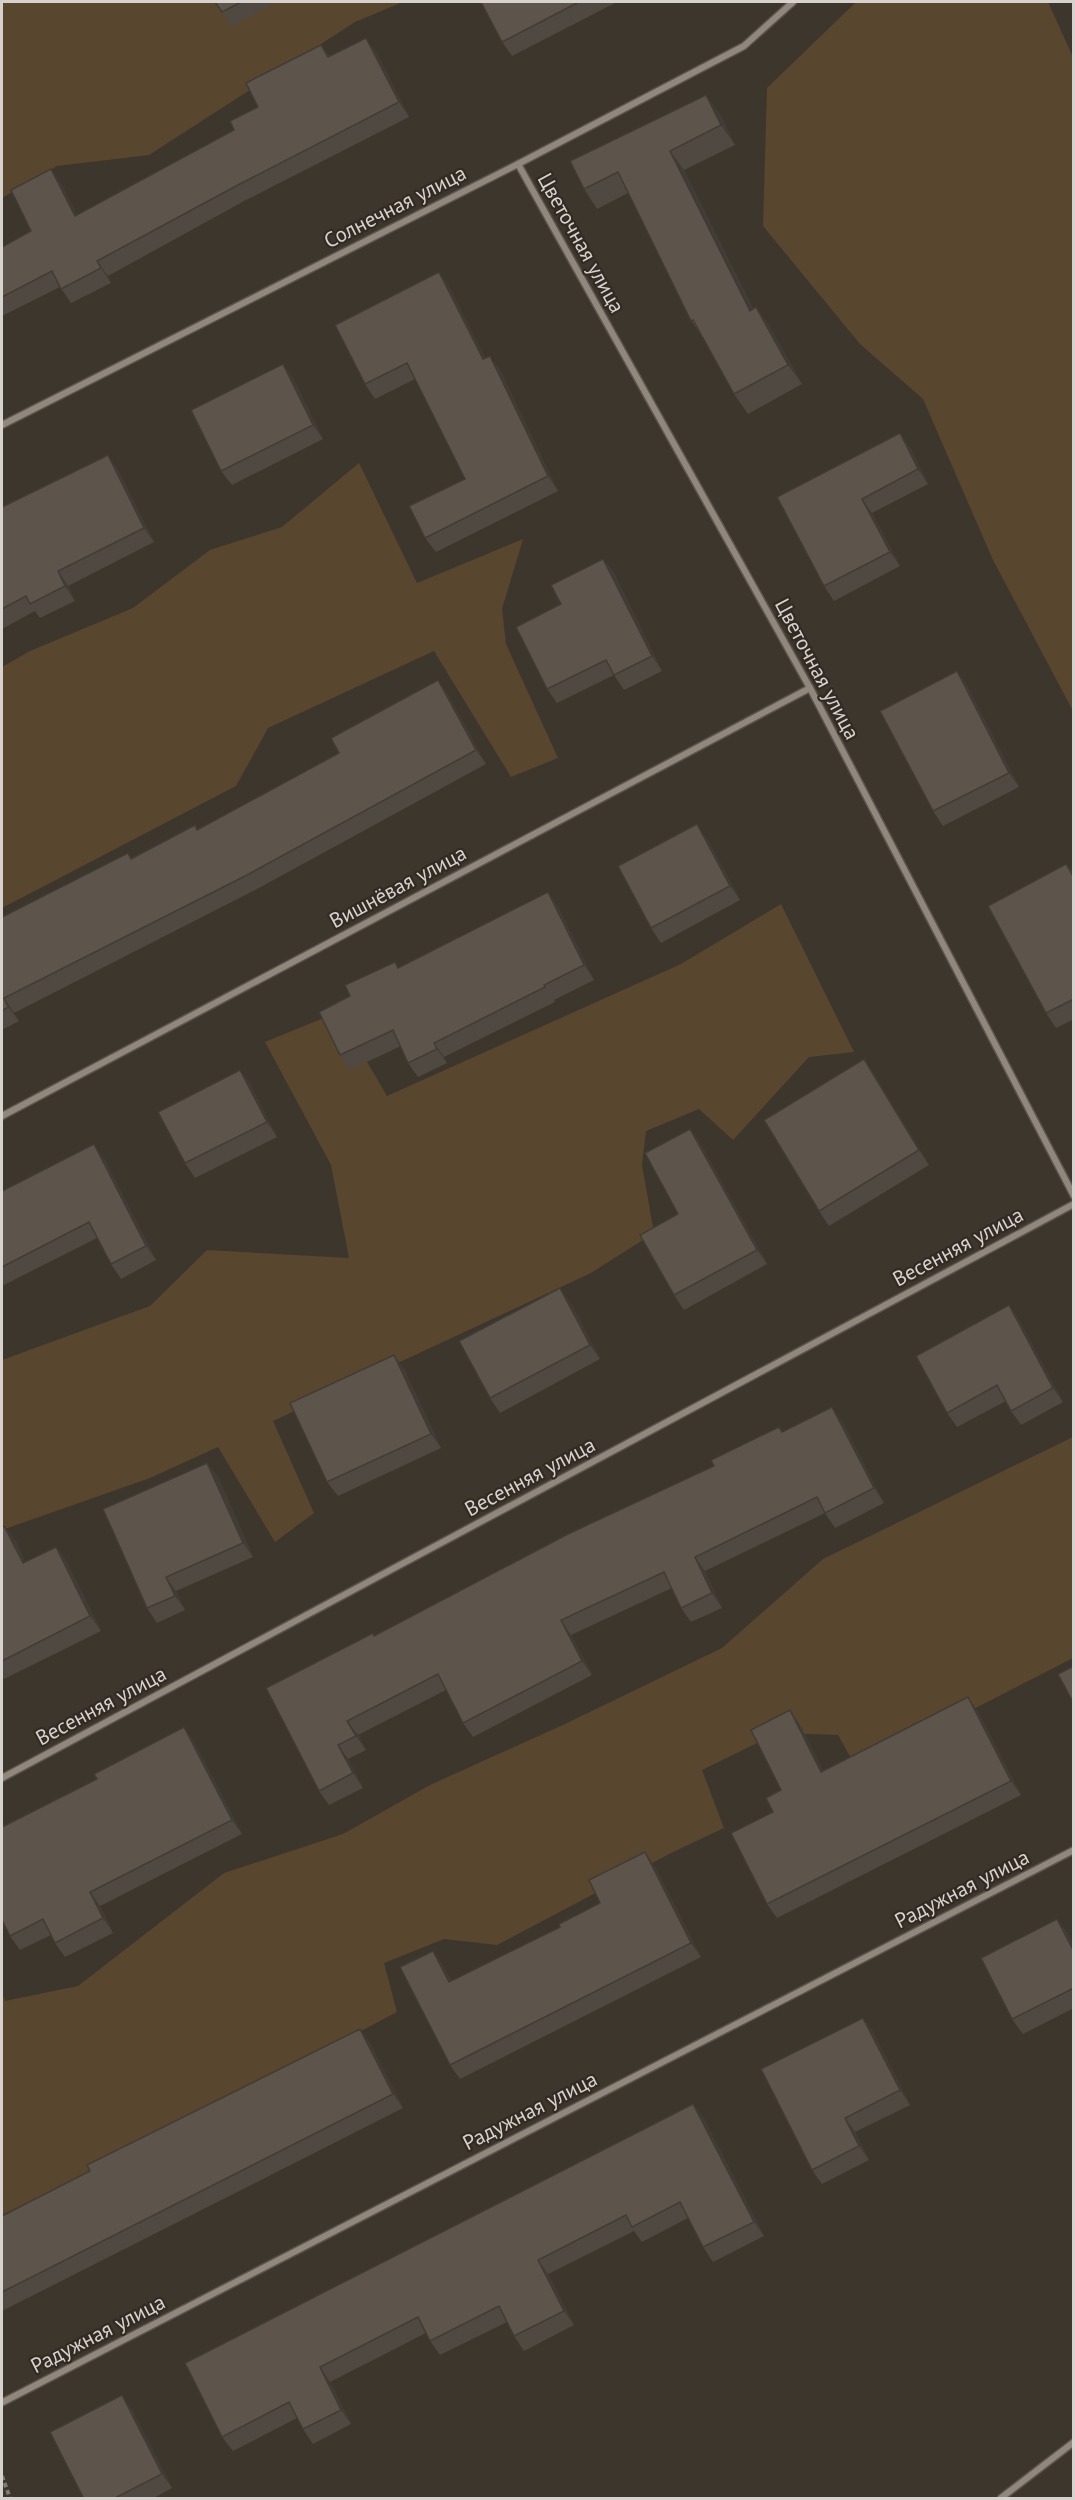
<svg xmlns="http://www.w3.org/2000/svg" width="1075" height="2500" font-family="'PT Sans',sans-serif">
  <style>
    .green { fill: #59462e }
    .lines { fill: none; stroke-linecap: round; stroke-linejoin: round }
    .minor-casing { stroke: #5a534c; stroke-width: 9 }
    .path { stroke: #807a73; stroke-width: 4; stroke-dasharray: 4.5 3; stroke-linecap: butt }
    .minor { stroke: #90877d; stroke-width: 6 }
    .wall { fill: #504941 }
    .shaded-wall { fill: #413c35 }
    .building { fill: #5d554c; stroke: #413c35; stroke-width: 1.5 }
    .labels { text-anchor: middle; stroke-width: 4.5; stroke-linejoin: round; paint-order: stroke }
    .street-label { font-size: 21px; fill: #d7d2cd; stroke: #332b23 }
  </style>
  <rect width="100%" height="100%" fill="#3d362d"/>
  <g class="green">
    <polygon points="2,2 403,2 355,22 149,155 57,166 2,198"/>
    <polygon points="856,2 1048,2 1073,57 1073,711 993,560 923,399 860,344 763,226 767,88"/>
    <polygon points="359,463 417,583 523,539 502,609 506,644 558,758 511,777 434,651 268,728 236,786 2,908 2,667 30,651 133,608 210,550 282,527"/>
    <polygon points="781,904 854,1052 809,1057 733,1140 699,1109 646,1131 642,1165 654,1233 591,1273 273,1421 314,1513 275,1542 218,1447 150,1478 2,1530 2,1360 150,1306 207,1250 349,1258 331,1165 265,1042 338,1012 387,1096 681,964"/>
    <polygon points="1073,1437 1073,1658 857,1769 838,1735 778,1733 702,1770 724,1828 671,1853 497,1945 444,1939 384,1963 397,2012 100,2169 2,2215 2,1993 5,2001 78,1986 224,1873 343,1834 430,1785 565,1724 722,1648 823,1559"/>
  </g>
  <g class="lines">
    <defs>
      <g id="minor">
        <polyline points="518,164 810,688 1074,1196"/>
        <polyline points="2,425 518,164 744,46 793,2"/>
        <polyline points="2,1116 810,688"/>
        <polyline points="2,1778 1074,1204"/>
        <polyline points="3,2402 1074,1850"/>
        <polyline points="1001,2498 1074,2442"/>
      </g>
    </defs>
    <use href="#minor" class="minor-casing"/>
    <polyline class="path" points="2,2476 10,2498"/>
    <use href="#minor" class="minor"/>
  </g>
  <g class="wall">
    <polygon points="215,2 276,2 232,27"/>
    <polygon points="481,2 617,2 512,56 502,42"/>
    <polygon points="321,45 329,56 376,52 409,117 246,200 108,276 111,283 71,303 60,287 2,316 2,247 31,231 61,184 77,215 234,130"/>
    <polygon points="720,114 735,145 684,170 753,309 756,307 770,327 802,384 748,414 734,394 702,336 691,321 628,193 597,209 584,189"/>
    <polygon points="439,272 449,287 485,358 490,356 500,370 558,491 436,552 425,538 465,479 415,379 375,399 365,384"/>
    <polygon points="293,378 323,439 232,485 221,471"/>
    <polygon points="900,433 910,448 928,484 872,513 900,566 834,601 824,586 777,497"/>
    <polygon points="118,470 154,542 68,586 75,601 40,618 35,611 2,629 2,507"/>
    <polygon points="603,559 614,573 662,671 624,690 614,675 557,703 547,689 561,604"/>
    <polygon points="957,671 967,686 1019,787 943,826 933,811"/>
    <polygon points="438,680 448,695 486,764 257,889 14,1013 19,1021 2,1030 2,917 131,858 195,825 198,829 339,753"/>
    <polygon points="707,839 740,900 661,943 651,928"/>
    <polygon points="1066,864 1074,874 1074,1019 1056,1028 1046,1013"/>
    <polygon points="548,892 558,907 594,980 554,1000 555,1002 444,1057 447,1063 418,1077 408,1063 401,1046 350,1070 340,1055 350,996 399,968"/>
    <polygon points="864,1059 874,1074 929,1165 829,1226 819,1211"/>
    <polygon points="240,1070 250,1084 277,1137 195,1178 185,1163"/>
    <polygon points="690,1129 700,1143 767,1264 684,1310 674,1295 678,1214"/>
    <polygon points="104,1159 156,1260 121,1279 111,1264 97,1238 2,1286 2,1191"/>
    <polygon points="570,1302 600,1359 500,1413 490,1398"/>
    <polygon points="1009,1305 1019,1320 1063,1402 1021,1425 1011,1411 1006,1401 957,1427 947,1413"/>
    <polygon points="404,1369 441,1448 338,1496 327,1482"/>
    <polygon points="842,1421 884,1503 835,1528 825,1513 705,1571 722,1608 691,1622 681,1608 672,1588 571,1635 592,1675 473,1737 463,1723 446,1690 358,1735 366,1750 348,1759 363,1788 329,1805 319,1791 374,1636 714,1466 779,1427 783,1432"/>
    <polygon points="207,1463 218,1477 253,1557 176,1591 185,1610 157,1623 147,1608"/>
    <polygon points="4,1526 15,1540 25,1562 56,1547 66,1561 101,1631 4,1679 2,1675 2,1527"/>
    <polygon points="968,1697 978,1712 1021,1795 777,1918 767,1904 773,1812 781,1790 800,1725 823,1771"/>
    <polygon points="184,1727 194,1742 242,1834 100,1906 113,1933 65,1957 55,1943 51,1935 20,1950 10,1936 97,1779"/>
    <polygon points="655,1867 701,1957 460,2079 450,2065 433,1951 443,1966 451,1981 560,1927 600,1903"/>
    <polygon points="1057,1919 1067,1933 1074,1946 1074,2008 1023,2034 1012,2019"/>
    <polygon points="863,2018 873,2032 910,2105 855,2132 869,2160 822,2184 812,2170"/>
    <polygon points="360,2029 370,2043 403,2108 2,2311 2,2216 90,2171"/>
    <polygon points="693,2104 704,2119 764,2236 713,2262 703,2247 688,2218 642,2242 634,2231 548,2274 574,2325 524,2351 514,2336 507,2322 440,2355 430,2341 426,2333 330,2382 351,2424 313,2444 303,2429 297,2418 233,2451 222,2437"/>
    <polygon points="132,2410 172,2488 152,2499 84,2499"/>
  </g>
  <g class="shaded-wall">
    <polygon points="366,38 376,52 409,117 399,102"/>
    <polygon points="706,95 720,114 735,145 721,125"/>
    <polygon points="670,151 684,170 763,330 750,311"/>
    <polygon points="51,169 61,184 85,230 75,216"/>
    <polygon points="97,261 108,276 111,283 101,268"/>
    <polygon points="439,272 449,287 493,374 483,359"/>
    <polygon points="756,307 770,327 802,384 788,365"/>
    <polygon points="490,356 500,370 558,491 548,476"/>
    <polygon points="283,364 293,378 323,439 313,425"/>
    <polygon points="900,433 910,448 928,484 918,469"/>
    <polygon points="108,455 118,470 154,542 144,528"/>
    <polygon points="862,499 872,513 900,566 890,552"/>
    <polygon points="603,559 614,573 662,671 652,656"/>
    <polygon points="58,571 68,586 75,601 65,586"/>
    <polygon points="957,671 967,686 1019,787 1009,773"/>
    <polygon points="438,680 448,695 486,764 476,750"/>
    <polygon points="697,824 707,839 740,900 730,886"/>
    <polygon points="548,892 558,907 594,980 584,965"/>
    <polygon points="4,998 14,1013 19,1021 8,1007"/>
    <polygon points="434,1043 444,1057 447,1063 437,1049"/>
    <polygon points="864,1059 874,1074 929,1165 919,1150"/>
    <polygon points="240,1070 250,1084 277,1137 267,1122"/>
    <polygon points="690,1129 700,1143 767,1264 757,1250"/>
    <polygon points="94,1144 104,1159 156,1260 146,1246"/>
    <polygon points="560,1288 570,1302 600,1359 590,1345"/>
    <polygon points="1009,1305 1019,1320 1063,1402 1053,1388"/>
    <polygon points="394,1355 404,1369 441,1448 431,1434"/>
    <polygon points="832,1407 842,1421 884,1503 874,1488"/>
    <polygon points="207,1463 218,1477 253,1557 243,1543"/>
    <polygon points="4,1526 15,1540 33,1578 23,1563"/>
    <polygon points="56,1547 66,1561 101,1631 90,1616"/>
    <polygon points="695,1557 705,1571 722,1608 712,1593"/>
    <polygon points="166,1577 176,1591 185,1610 175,1596"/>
    <polygon points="561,1620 571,1635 592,1675 582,1661"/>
    <polygon points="968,1697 978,1712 1021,1795 1011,1781"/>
    <polygon points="790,1710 800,1725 831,1786 821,1772"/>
    <polygon points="347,1721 358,1735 366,1750 356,1736"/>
    <polygon points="184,1727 194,1742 242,1834 232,1820"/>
    <polygon points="338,1745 348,1759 363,1788 353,1773"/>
    <polygon points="645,1852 655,1867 701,1957 691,1943"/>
    <polygon points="90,1892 100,1906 113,1933 103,1918"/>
    <polygon points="1057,1919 1067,1933 1074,1946 1074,1952"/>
    <polygon points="433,1951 443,1966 459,1997 449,1982"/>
    <polygon points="863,2018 873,2032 910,2105 900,2090"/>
    <polygon points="360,2029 370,2043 403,2108 393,2094"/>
    <polygon points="693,2104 704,2119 764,2236 754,2222"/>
    <polygon points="845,2118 855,2132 869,2160 859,2146"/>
    <polygon points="538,2260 548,2274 574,2325 564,2311"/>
    <polygon points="320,2367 330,2382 351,2424 341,2410"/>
    <polygon points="122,2395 132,2410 172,2488 162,2474"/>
  </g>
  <g class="building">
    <polygon points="215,2 241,2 222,12"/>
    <polygon points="481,2 579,2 502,42"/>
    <polygon points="366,38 399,102 236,186 97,261 101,268 61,289 52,271 2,297 2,247 31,231 11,190 51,169 75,216 234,130 230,121 258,107 246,83 321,45 328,57"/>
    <polygon points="706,95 721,125 670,151 750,311 756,307 788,365 734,394 693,320 691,321 618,172 584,189 570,161"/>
    <polygon points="439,272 483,359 490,356 548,476 425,538 409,506 465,479 407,363 365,384 335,325"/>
    <polygon points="283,364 313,425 221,471 191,410"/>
    <polygon points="900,433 918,469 862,499 890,552 824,586 777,497"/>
    <polygon points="108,455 144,528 58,571 65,586 30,604 26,596 2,609 2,507"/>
    <polygon points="603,559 652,656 614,675 606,660 547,689 516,627 561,604 551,585"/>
    <polygon points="957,671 1009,773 933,811 880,711"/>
    <polygon points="438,680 476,750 247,875 4,998 8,1007 2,1011 2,917 128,853 131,859 195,825 197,830 339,753 331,738"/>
    <polygon points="697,824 730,886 651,928 618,866"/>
    <polygon points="1066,864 1074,878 1074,999 1046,1013 988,906"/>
    <polygon points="548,892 584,965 544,985 545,987 434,1043 437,1049 408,1063 393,1030 340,1055 319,1012 350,996 345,985 395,962 398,968"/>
    <polygon points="864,1059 919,1150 819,1211 764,1120"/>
    <polygon points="240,1070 267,1122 185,1163 158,1112"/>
    <polygon points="690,1129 757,1250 674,1295 640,1235 678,1214 645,1153"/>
    <polygon points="94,1144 146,1246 111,1264 89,1222 2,1267 2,1191"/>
    <polygon points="560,1288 590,1345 490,1398 459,1341"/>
    <polygon points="1009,1305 1053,1388 1011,1411 997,1385 947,1413 916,1356"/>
    <polygon points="394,1355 431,1434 327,1482 290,1403"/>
    <polygon points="832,1407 874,1488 825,1513 817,1497 695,1557 712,1593 681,1608 664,1572 561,1620 582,1661 463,1723 438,1674 347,1721 356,1736 338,1745 353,1773 319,1791 266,1688 373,1633 374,1636 568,1534 714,1466 711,1460 779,1427 782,1432"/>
    <polygon points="207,1463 243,1543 166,1577 175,1596 147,1608 103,1509"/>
    <polygon points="4,1526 23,1563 56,1547 90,1616 2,1661 2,1527"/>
    <polygon points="1074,1666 1074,1704 1058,1674"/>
    <polygon points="968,1697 1011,1781 767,1904 731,1833 773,1812 766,1798 781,1790 751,1730 790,1710 821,1772"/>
    <polygon points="184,1727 232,1820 90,1892 103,1918 55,1943 43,1919 10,1936 2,1920 2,1827 97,1779 94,1774"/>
    <polygon points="645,1852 691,1943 450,2065 400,1967 433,1951 449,1982 560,1927 559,1924 600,1903 589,1880"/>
    <polygon points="1057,1919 1074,1952 1074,1988 1012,2019 981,1958"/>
    <polygon points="863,2018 900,2090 845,2118 859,2146 812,2170 761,2069"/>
    <polygon points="360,2029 393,2094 2,2292 2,2216 90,2171 87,2165"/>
    <polygon points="693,2104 754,2222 703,2247 680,2202 632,2227 626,2215 538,2260 564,2311 514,2336 499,2306 430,2341 418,2317 320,2367 341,2410 303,2429 289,2402 222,2437 185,2363"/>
    <polygon points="122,2395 162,2474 113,2499 84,2499 50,2432"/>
  </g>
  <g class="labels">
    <g class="street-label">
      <text transform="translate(395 207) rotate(-27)" y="7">Солнечная улица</text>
      <text transform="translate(581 243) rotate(61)" y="7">Цветочная улица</text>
      <text transform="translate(817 669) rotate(62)" y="7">Цветочная улица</text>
      <text transform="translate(398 887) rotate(-28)" y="7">Вишнёвая улица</text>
      <text transform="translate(958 1247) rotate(-28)" y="7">Весенняя улица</text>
      <text transform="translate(530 1477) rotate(-28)" y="7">Весенняя улица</text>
      <text transform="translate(101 1706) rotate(-28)" y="7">Весенняя улица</text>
      <text transform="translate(962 1889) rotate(-27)" y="7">Радужная улица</text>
      <text transform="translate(530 2111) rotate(-27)" y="7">Радужная улица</text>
      <text transform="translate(98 2334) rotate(-27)" y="7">Радужная улица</text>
    </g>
  </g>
  <rect width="1075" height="2500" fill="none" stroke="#d7d2cd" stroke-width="6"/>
</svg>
